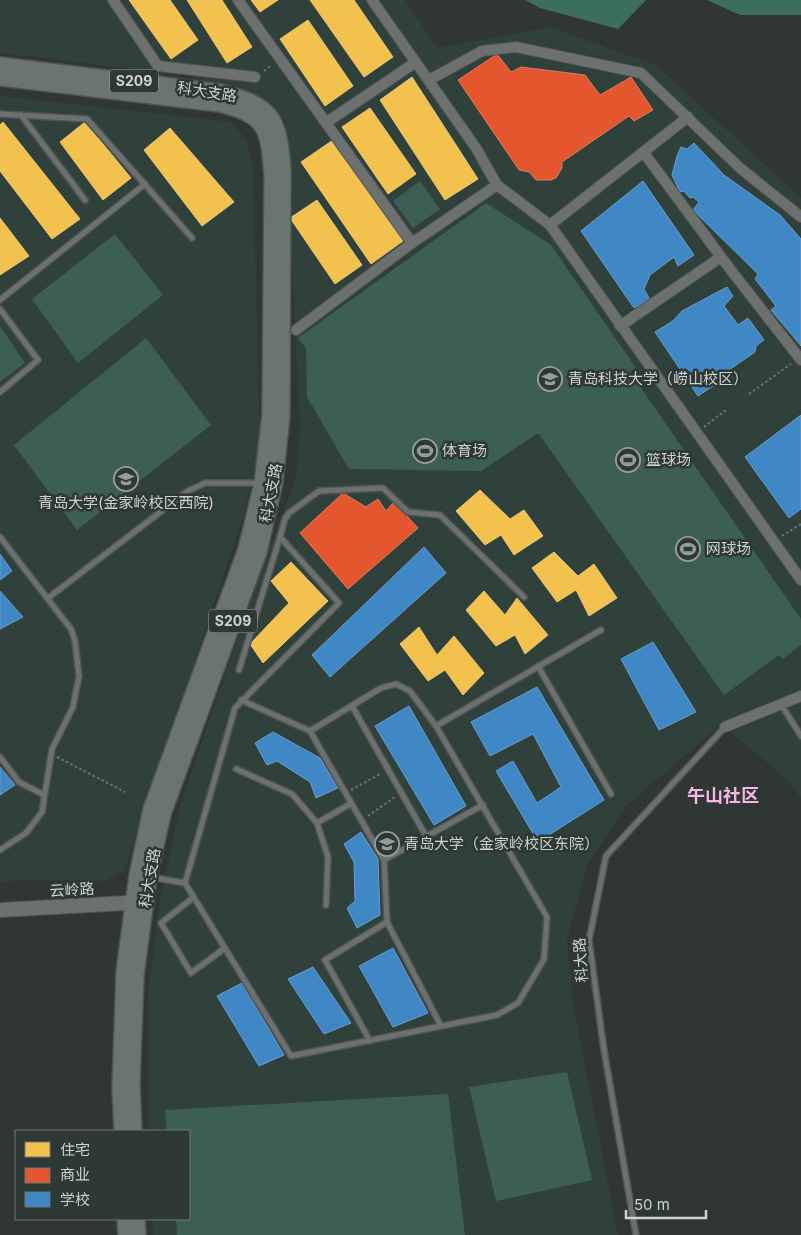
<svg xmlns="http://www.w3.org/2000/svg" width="801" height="1235" font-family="Inter,'Noto Sans SC',sans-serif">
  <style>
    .built { fill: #30403b }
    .green { fill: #3c5e54 }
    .forest { fill: #3b6e5f }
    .homes { fill: #f2c14e; stroke: #e7c675 }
    .shops { fill: #e4572e; stroke: #dd7c5f }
    .schools { fill: #3f88c5; stroke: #6a9ec8 }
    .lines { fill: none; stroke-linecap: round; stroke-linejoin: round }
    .lane-casing { stroke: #4f5452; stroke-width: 8 }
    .street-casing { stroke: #4f5452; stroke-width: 12 }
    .secondary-casing { stroke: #4f5452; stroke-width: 16 }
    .primary-casing { stroke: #4f5452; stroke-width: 18 }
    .path { stroke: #6e7270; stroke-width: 2; stroke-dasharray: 2.5 2.5; stroke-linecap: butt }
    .lane { stroke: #6c706f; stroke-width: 5 }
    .street { stroke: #6c706f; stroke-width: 10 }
    .secondary { stroke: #6c706f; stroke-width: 14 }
    .primary { stroke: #6a7571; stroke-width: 15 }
    .labels { text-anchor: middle; stroke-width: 5; stroke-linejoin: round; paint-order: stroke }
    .shield { fill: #2e3835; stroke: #9da4a2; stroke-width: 1 }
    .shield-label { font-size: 14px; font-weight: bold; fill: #cdd3d0 }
    .street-label { font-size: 15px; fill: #cdd3d0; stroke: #2e3835 }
    .poi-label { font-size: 15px; fill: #cdd3d0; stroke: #2e3835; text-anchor: start }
    .quarter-label { font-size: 18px; font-weight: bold; fill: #fbb5e5; stroke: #2e3835 }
  </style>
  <rect width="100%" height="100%" fill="#303634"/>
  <g class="built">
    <polygon points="0,0 405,0 437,48 551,27 657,66 801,198 801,798 790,782 725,727 724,722 626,806 587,866 567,939 573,1003 618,1235 153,1235 152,1219 189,1219 189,1131 148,1131 148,996 160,900 180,806 261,571 296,478 300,427 285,120 260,97 185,75 0,53"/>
    <polygon points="0,96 223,121 233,124 246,139 253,166 260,443 244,515 124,871 105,881 23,880 0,882"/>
  </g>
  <g class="green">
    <polygon points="420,181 440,209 413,228 393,201"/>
    <polygon points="486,203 551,245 636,368 630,372 801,619 801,645 783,659 779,655 724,695 538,433 481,471 349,469 307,397 306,348 298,338"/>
    <polygon points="115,234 163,295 78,363 32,299"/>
    <polygon points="0,326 25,363 0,382"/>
    <polygon points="146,338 211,425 77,530 14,445"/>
    <polygon points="567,1072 592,1180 496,1201 469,1087"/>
    <polygon points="448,1094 465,1235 177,1235 176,1219 189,1219 189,1131 167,1131 165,1110"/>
  </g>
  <g class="forest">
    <polygon points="525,0 646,0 618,29 540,8"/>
    <polygon points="707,0 801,0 801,15 740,15"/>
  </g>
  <g class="homes">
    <polygon points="129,0 170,0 198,40 171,59"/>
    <polygon points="187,0 222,0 252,47 227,63"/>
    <polygon points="251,0 278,0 260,12"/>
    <polygon points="310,0 354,0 393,57 364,77"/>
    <polygon points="308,20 353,86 325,106 280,39"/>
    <polygon points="412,77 478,179 445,200 380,100"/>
    <polygon points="370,108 416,174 388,194 342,127"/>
    <polygon points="3,122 80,219 52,239 0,171 0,125"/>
    <polygon points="85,122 131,178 103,200 60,142"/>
    <polygon points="170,128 234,202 202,226 144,150"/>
    <polygon points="333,140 403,241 371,264 301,162"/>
    <polygon points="317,200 362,265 335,284 290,218"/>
    <polygon points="0,218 29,256 0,275"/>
    <polygon points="480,490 510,519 524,510 543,536 514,555 501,535 485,545 456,511"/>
    <polygon points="554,552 578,576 594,564 617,598 589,616 576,590 557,602 532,568"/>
    <polygon points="291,562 328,601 263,663 250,644 289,603 271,581"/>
    <polygon points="484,591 505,615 517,598 548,635 525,654 515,635 496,646 466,610"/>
    <polygon points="419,627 437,655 454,636 484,673 463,695 445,670 428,681 400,644"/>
  </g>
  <g class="shops">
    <polygon points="497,54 511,72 521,67 585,75 600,95 631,77 653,110 634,121 629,116 562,162 562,168 556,178 551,180 536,180 529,172 519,170 458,80"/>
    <polygon points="343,493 366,507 378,499 386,511 394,502 418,528 348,589 300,533"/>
  </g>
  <g class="schools">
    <polygon points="694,143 724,175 780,215 801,239 801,346 771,310 776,306 755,279 758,274 693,210 699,202 693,197 690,198 684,191 680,192 672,175 677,156 681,147 687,149"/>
    <polygon points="643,181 694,255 678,266 674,257 650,275 644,289 650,300 634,308 581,231"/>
    <polygon points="727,287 733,296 724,306 738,325 748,318 764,340 756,346 755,352 713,381 716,384 698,396 655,332 673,321 682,311"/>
    <polygon points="801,415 801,509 789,518 745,457"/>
    <polygon points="424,547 446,573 330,677 312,655"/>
    <polygon points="0,554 12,571 0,580"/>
    <polygon points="0,591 23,617 0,629"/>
    <polygon points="653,642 696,712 659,730 621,659"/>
    <polygon points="537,687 604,800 538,842 496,771 513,761 537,803 561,787 533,734 490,756 471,722"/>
    <polygon points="409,706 466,806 434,825 375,726"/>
    <polygon points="273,732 320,758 338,788 316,798 310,782 277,761 267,765 255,743"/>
    <polygon points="0,767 15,785 0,795"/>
    <polygon points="361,832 378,859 380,915 357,928 347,908 355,901 354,862 344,844"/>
    <polygon points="393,948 428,1013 393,1027 359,966"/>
    <polygon points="313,967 351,1023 324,1034 288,979"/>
    <polygon points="242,983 284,1055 259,1066 217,996"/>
  </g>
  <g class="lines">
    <defs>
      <g id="lane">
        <polyline points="0,114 87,119 192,238"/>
        <polyline points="21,115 85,200"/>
        <polyline points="0,300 145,184"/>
        <polyline points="0,309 38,360 0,392"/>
        <polyline points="0,537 71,629 75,641 79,676 73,707 52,749 42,812 26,833 0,850"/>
        <polyline points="280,537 285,519 289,513 319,491 383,488 408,512 440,515 524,597"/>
        <polyline points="48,598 188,491 205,483 260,483"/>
        <polyline points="538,666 611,794"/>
        <polyline points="781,704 801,736"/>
        <polyline points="352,706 426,836"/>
        <polyline points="436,726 601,630"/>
        <polyline points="310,731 384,860 387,922 441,1026"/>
        <polyline points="0,757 19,782 44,795"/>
        <polyline points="236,769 292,794 317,823 350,804"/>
        <polyline points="317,823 328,857 326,905"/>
        <polyline points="384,860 483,805"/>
        <polyline points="150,877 185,883 235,708 339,603 280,537 239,670"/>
        <polyline points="185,883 291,1056 497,1015 518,1003 544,959 547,917 436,726 410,691 396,684 381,688 310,731 241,700"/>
        <polyline points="194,897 161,923 191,973 225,948"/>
        <polyline points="370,1041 325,960 387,922"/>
        <polyline points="636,1235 604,1050 589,940 606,856 725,727"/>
      </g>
      <g id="street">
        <polyline points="113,0 158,66 255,77"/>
        <polyline points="238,0 412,243"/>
        <polyline points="372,0 476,148 497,185 550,225 801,580"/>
        <polyline points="429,80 482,51 516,47 641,73 740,168 801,217"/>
        <polyline points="327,122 416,62"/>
        <polyline points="644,153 730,269 801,360"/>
        <polyline points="550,225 688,117"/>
        <polyline points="620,326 721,257"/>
        <polyline points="296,330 412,243 497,185"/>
        <polyline points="725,727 801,696"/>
      </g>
      <polyline id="secondary" points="0,910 144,902"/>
      <g id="primary">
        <path d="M0 65 221 92C272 105 279 117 283 169L282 415 275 482 259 552 163 814 149 877 136 975 132 1085 134 1131"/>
        <path d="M0 78 219 104C268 116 268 129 272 176L270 414 262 483 246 549 151 809 137 875 124 971 120 1089 122 1131"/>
        <polyline points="125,1219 126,1235"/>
        <polyline points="137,1219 138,1235"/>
      </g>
    </defs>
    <use href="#lane" class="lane-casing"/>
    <use href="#street" class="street-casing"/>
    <use href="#secondary" class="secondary-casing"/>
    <use href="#primary" class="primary-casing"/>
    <g class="path">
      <polyline points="264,71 272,65"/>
      <polyline points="749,394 791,364"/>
      <polyline points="704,427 726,410"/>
      <polyline points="782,536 801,524"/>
      <polyline points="57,757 125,792"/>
      <polyline points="351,790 382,773"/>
      <polyline points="368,816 395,797"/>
    </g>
    <use href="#lane" class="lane"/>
    <use href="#street" class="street"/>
    <use href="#secondary" class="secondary"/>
    <use href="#primary" class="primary"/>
  </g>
  <defs>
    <symbol id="university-ring" viewBox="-11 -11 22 22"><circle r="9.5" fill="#2e3835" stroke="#969c99" stroke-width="1.5"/><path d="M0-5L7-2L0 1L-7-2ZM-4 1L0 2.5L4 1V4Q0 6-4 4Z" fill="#969c99"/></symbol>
    <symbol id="stadium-ring" viewBox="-11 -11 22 22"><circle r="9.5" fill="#2e3835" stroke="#969c99" stroke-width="1.5"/><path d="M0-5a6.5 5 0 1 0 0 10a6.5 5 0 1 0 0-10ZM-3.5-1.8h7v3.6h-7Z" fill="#969c99"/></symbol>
  </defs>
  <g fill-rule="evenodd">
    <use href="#university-ring" x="536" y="365" width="28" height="28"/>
    <use href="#stadium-ring" x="411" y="437" width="28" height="28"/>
    <use href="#stadium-ring" x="614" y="446" width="28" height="28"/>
    <use href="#university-ring" x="112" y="465" width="28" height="28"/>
    <use href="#stadium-ring" x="674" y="535" width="28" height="28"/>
    <use href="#university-ring" x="373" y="830" width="28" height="28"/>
  </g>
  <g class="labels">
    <g class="shield">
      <rect x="110" y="69.5" width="48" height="23" rx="4"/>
      <rect x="209" y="609.5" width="48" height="23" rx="4"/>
    </g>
    <g class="shield-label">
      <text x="134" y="86">S209</text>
      <text x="233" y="626">S209</text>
    </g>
    <g class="street-label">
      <text transform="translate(207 92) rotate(9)" y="5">科大支路</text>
      <text transform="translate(271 493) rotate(-79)" y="5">科大支路</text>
      <text transform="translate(150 878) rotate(-80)" y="5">科大支路</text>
      <text transform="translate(72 890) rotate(-3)" y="5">云岭路</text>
      <text transform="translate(581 960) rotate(-94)" y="5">科大路</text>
    </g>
    <g class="poi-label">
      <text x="568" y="384">青岛科技大学（崂山校区）</text>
      <text x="442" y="456">体育场</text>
      <text x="646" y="465">篮球场</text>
      <text x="126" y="508" text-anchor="middle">青岛大学(金家岭校区西院)</text>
      <text x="706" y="554">网球场</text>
      <text x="404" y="849">青岛大学（金家岭校区东院）</text>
    </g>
    <g class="quarter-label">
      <text x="723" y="802">午山社区</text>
    </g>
  </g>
  <rect x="15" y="1130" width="175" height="90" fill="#2e3835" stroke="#6e7673"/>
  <rect x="25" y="1142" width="25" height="15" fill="#f2c14e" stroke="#6e7673"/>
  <text x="60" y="1155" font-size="15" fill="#cdd3d0">住宅</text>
  <rect x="25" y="1168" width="25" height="15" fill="#e4572e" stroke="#6e7673"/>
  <text x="60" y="1180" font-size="15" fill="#cdd3d0">商业</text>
  <rect x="25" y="1192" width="25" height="15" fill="#3f88c5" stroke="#6e7673"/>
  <text x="60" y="1205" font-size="15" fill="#cdd3d0">学校</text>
  <path d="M626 1210v8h80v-8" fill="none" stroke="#cdd3d0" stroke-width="2.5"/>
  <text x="634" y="1210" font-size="15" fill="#cdd3d0" stroke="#2e3835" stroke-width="4" paint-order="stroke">50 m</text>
</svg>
